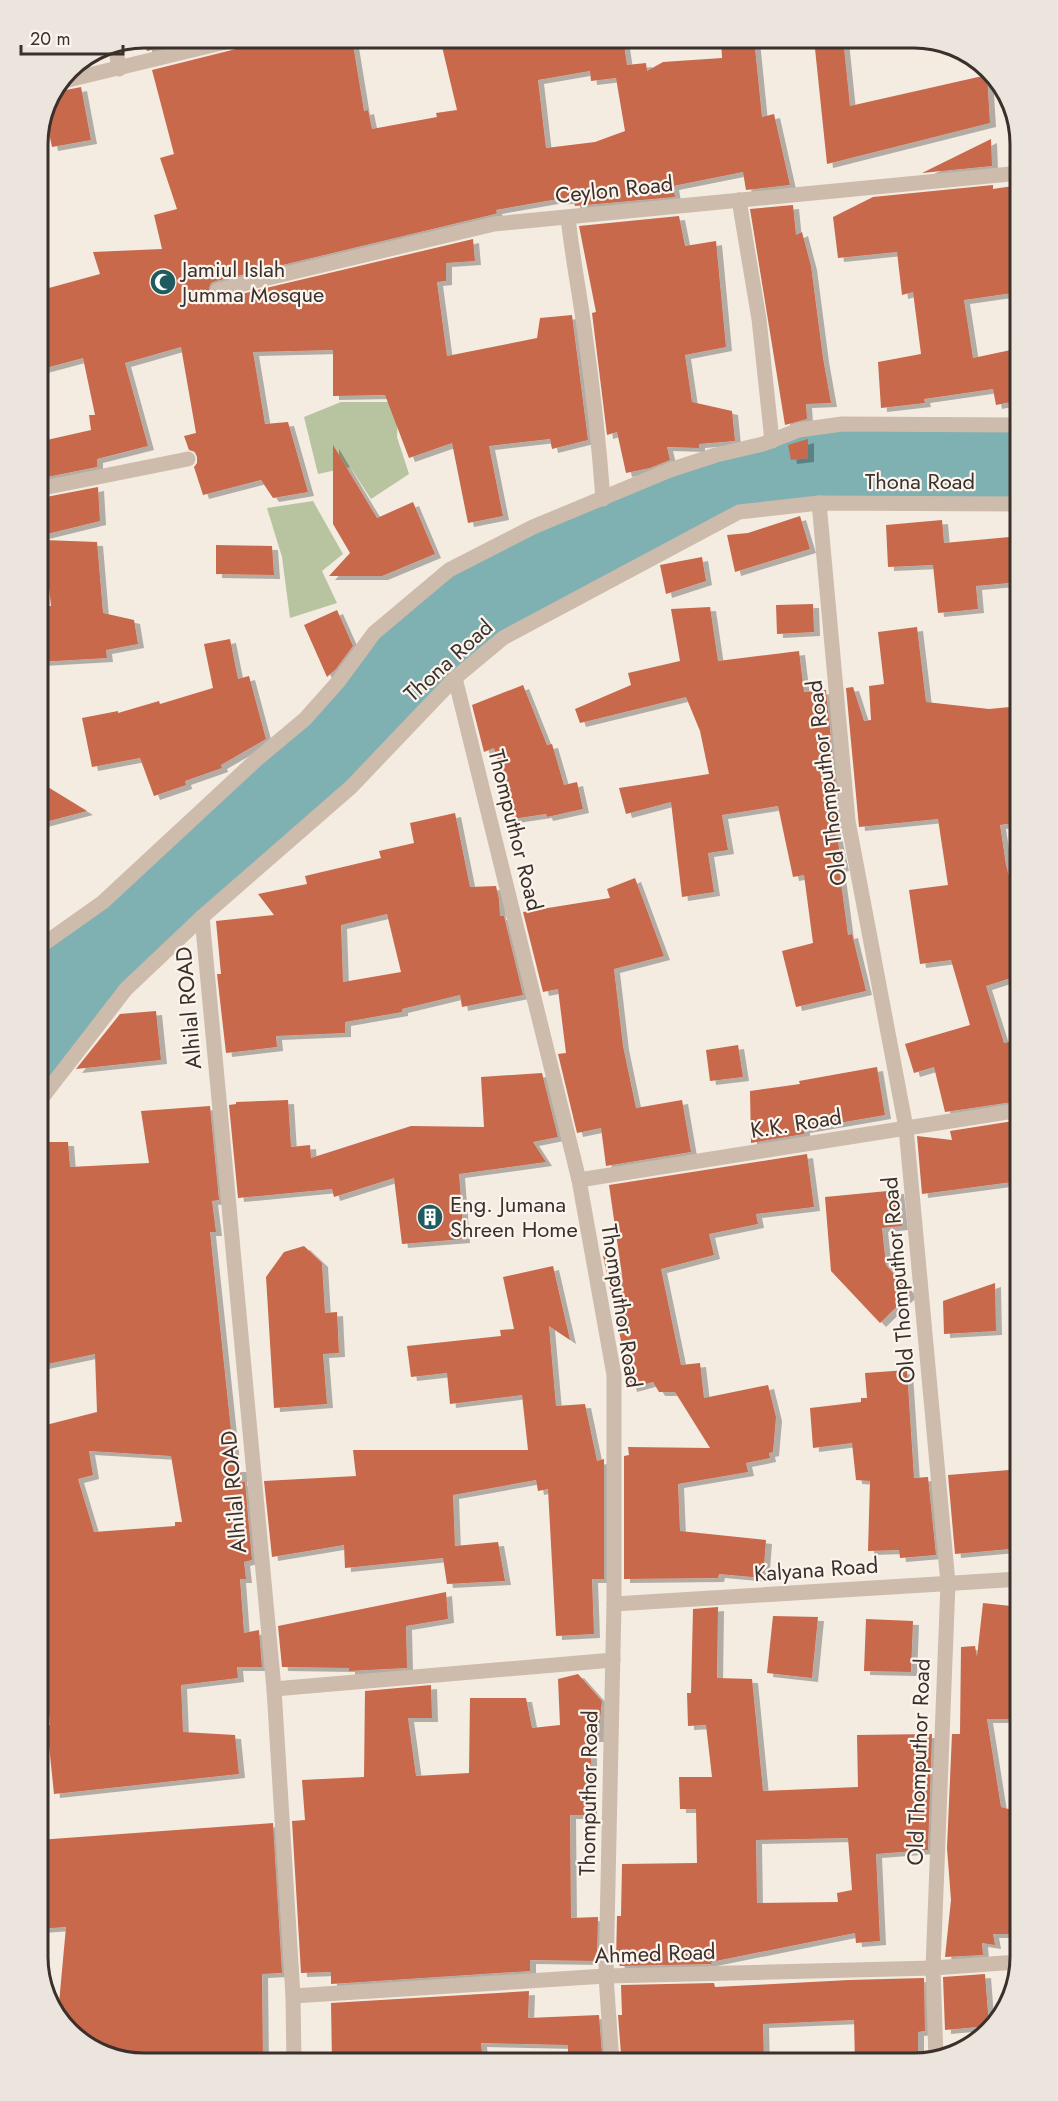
<svg xmlns="http://www.w3.org/2000/svg" width="1058" height="2101" font-family="Jost,sans-serif">
  <style>
    .green { fill: #b8c4a0 }
    .water { fill: #7fb0b2 }
    .building { fill: #c8694b; fill-rule: evenodd; filter: url(#shadow) }
    .lines { fill: none; stroke-linecap: round; stroke-linejoin: round }
    .minor { stroke: #cdbbac; stroke-width: 15 }
    .labels { text-anchor: middle; stroke-width: 4.5; stroke-linejoin: round; paint-order: stroke }
    .street-label { font-size: 22px; fill: #3b302b; stroke: #fbf5ee }
    .poi-label { font-size: 22px; fill: #3b302b; stroke: #fbf5ee; text-anchor: start }
    .rim { fill: none; stroke: #3b302b; stroke-width: 3 }
  </style>
  <defs>
    <filter id="shadow"><feDropShadow dx="6" dy="4" stdDeviation="0" flood-color="#0004"/></filter>
  </defs>
  <rect width="100%" height="100%" fill="#f4ebe1"/>
  <g class="green">
    <polygon points="341,402 398,402 397,437 409,474 371,499 350,467 318,474 304,417"/>
    <polygon points="313,501 343,554 322,571 337,603 290,618 282,557 267,508"/>
  </g>
  <polygon class="water" points="1020,425 1020,504 819,503 734,515 501,640 126,989 38,1103 38,948 103,902 305,719 369,639 452,573 533,527 799,430"/>
  <g class="building">
    <polygon points="144,38 202,38 147,51"/>
    <path d="M252 38H352L364 111 368 110 372 129 437 117 436 113 457 110 440 38H623L627 65 646 63 647 71 663 62 722 58 721 38H754L762 117 774 114 790 185 746 190 743 172 673 186 675 197 575 206 573 199 558 201V199L496 210 497 213 495 214 216 281 211 283 209 288 211 296 220 299 473 239 475 261 446 263V281L437 282 447 356 537 338 540 318 572 315 588 440 552 449 550 439 489 446 503 516 468 523 452 443 409 458 385 395 333 396V350L253 352 265 424 288 422 308 492 273 498 261 480 203 495 194 467 197 463V457L195 452 189 450 184 436 196 433 181 347 125 363 148 446 97 459V467L42 478 38 458V442L91 430 89 415H95L83 358 38 370V291L100 274 93 252 162 249 154 215 177 209 160 158 174 154 152 70 244 47 249 45ZM590 71 591 81 616 78 625 131 595 142 546 148 538 80Z"/>
    <polygon points="843,38 850,106 987,75 990,123 827,164 814,39"/>
    <polygon points="81,87 91,140 52,147 46,118 60,89 66,90"/>
    <polygon points="991,139 992,166 922,173"/>
    <polygon points="993,185 993,189 1020,185 1020,292 964,300 973,358 1020,348 1020,400 996,405 993,389 924,399 925,403 881,408 878,362 921,354 913,292 902,295 897,252 838,258 833,217 873,197"/>
    <polygon points="793,205 796,235 802,232 811,266 823,358 831,403 806,404 807,419 785,425 750,209"/>
    <polygon points="679,216 685,246 716,241 726,347 685,355 692,402 732,411 735,441 699,444 699,448 667,447 670,460 650,468 626,473 617,432 607,435 592,313 596,312 579,226"/>
    <polygon points="808,439 808,458 791,460 788,445"/>
    <polygon points="333,445 377,518 413,502 435,554 382,576 329,576 350,553 333,524"/>
    <polygon points="98,487 100,521 43,535 40,502 47,501 46,497"/>
    <polygon points="800,516 810,549 735,572 727,535 748,533"/>
    <polygon points="942,520 944,543 1020,536 1020,582 976,586 978,609 938,613 933,565 888,567 886,525"/>
    <polygon points="44,540 97,542 103,613 134,620 138,644 106,650 107,658 38,662 38,607 51,606"/>
    <polygon points="216,545 272,546 274,575 216,574"/>
    <polygon points="702,557 706,581 666,594 660,565"/>
    <polygon points="813,604 814,632 777,634 776,605"/>
    <polygon points="710,607 718,661 799,651 804,692 826,690 840,829 835,829 843,867 839,868 848,935 852,934 866,991 796,1007 782,951 813,943 804,875 793,877 778,806 722,815 728,850 708,853 714,892 682,897 671,802 626,814 619,788 709,774 700,731 686,697 580,723 575,709 631,685 628,673 680,661 671,609"/>
    <polygon points="337,610 353,646 336,669 327,677 304,625"/>
    <polygon points="917,627 926,702 989,709 1020,706 1020,822 1000,825 1006,865 1020,917 1020,975 986,986 1004,1043 1014,1041 1020,1070 1020,1101 945,1112 934,1067 914,1073 905,1044 970,1025 951,960 920,964 909,890 948,885 938,819 859,827 846,688 853,687 864,721 871,720 869,686 884,684 878,632"/>
    <polygon points="230,639 238,679 249,676 266,739 221,765 222,768 185,781 186,785 154,796 140,758 92,767 82,718 118,711 118,713 159,701 160,704 213,688 204,644"/>
    <polygon points="523,685 547,745 552,744 564,785 577,782 583,809 547,817 546,814 512,819 509,799 494,748 484,752 472,705"/>
    <polygon points="38,781 87,811 38,824"/>
    <path d="M455 813 470 887 496 886 499 899 500 916H504L523 995 462 1007 460 995 402 1009V1012L345 1022V1033L276 1036 277 1047 226 1053 217 974H221L216 921 274 915 258 894 307 884 305 876 381 858 379 851 414 843 410 823ZM387 914 401 972 343 982 341 925Z"/>
    <polygon points="635,878 664,956 614,969 623,1046 636,1108 682,1100 691,1152 606,1166 601,1128 577,1133 558,1054 566,1053 558,989 543,992 523,912 610,898 607,889"/>
    <polygon points="156,1011 161,1060 76,1069 120,1014"/>
    <polygon points="738,1045 743,1077 710,1081 706,1050"/>
    <polygon points="877,1067 885,1115 804,1129 804,1134 751,1143 750,1091 800,1084 799,1081"/>
    <polygon points="542,1073 558,1137 533,1142 546,1162 459,1174 464,1239 402,1244 394,1178 334,1197 332,1189 238,1198 229,1105 236,1104 236,1102 288,1100 291,1147 310,1145 311,1158 411,1126 484,1127 481,1077"/>
    <path d="M210 1106 219 1200 212 1201 216 1232H210L235 1468H241V1482H245L252 1560 244 1562 246 1579H240L244 1633 259 1630 262 1667H237L238 1678 181 1685 183 1732 235 1735 239 1774 54 1794 47 1726 50 1725 45 1661 38 1660V1427L97 1412 95 1354 38 1366V1142H68L70 1167 149 1163 141 1111ZM89 1451 171 1456 182 1522H175V1526L94 1532 78 1479 93 1475Z"/>
    <polygon points="1020,1120 1020,1181 922,1194 917,1136 952,1140 950,1131"/>
    <polygon points="807,1154 814,1207 756,1214 758,1224 709,1234 714,1255 661,1269 681,1365 700,1363 704,1398 768,1385 776,1417 773,1452 769,1453 770,1458 746,1463 748,1472 678,1484 680,1531 766,1540 763,1578 719,1574 718,1578 624,1579 624,1456 629,1455 628,1447 710,1448 675,1392 659,1392 653,1382 631,1388 603,1256 606,1255 623,1282 609,1185"/>
    <polygon points="898,1190 902,1226 882,1228 886,1265 911,1293 880,1323 831,1271 825,1197"/>
    <polygon points="304,1246 322,1263 325,1313 337,1312 339,1353 323,1354 327,1404 274,1408 266,1277 284,1252"/>
    <polygon points="553,1266 570,1340 549,1326 556,1406 585,1404 597,1461 604,1459 604,1579 592,1579 594,1634 556,1636 548,1489 538,1491 536,1480 453,1495 455,1546 498,1542 505,1581 447,1584 443,1558 345,1568 344,1545 272,1557 264,1481 356,1476 353,1450 528,1450 522,1395 450,1404 447,1373 411,1377 407,1346 501,1336 500,1330 514,1329 503,1277"/>
    <polygon points="995,1283 996,1331 944,1334 943,1301"/>
    <polygon points="907,1370 914,1478 928,1477 936,1555 900,1558 899,1550 868,1551 870,1481 856,1480 852,1443 813,1448 810,1408 861,1402 861,1398 867,1398 865,1373"/>
    <polygon points="1020,1469 1020,1548 955,1554 948,1475"/>
    <polygon points="446,1592 448,1619 406,1626 407,1668 349,1671 349,1668 282,1667 278,1626"/>
    <polygon points="983,1603 1020,1607 1020,1640 1017,1675 1020,1675 1020,1719 987,1719 1001,1807 1020,1812 1020,1934 993,1934 995,1945 982,1943 983,1955 945,1957 951,1900 947,1848 952,1734 960,1734 961,1647 975,1646 977,1657"/>
    <path d="M718 1607 717 1678 752 1679 763 1791 858 1787 857 1735 932 1734 928 1850 876 1854 880 1941 856 1943 855 1933 711 1962 712 1964 620 1966 618 1962 616 1961 617 1916H621L622 1864 697 1863 696 1809H680L679 1777H712L706 1725 688 1726 687 1693H691L693 1609ZM848 1838 852 1890 837 1893 838 1902 757 1903 756 1840Z"/>
    <polygon points="773,1616 818,1617 812,1678 767,1673"/>
    <polygon points="866,1619 913,1621 911,1672 864,1671"/>
    <polygon points="578,1674 602,1701 598,1738 591,1738 591,1815 570,1815 571,1918 598,1917 597,1961 530,1960 530,1971 331,1984 331,1972 301,1973 292,1821 305,1820 302,1780 364,1777 365,1691 431,1685 432,1718 408,1718 416,1776 469,1773 470,1698 526,1698 532,1728 560,1725 558,1679"/>
    <polygon points="273,1823 282,1973 262,1974 263,2063 138,2063 80,2042 58,2014 66,1927 38,1929 38,1840"/>
    <polygon points="985,1974 989,2026 945,2030 943,1977"/>
    <polygon points="924,1978 925,2031 918,2032 918,2063 855,2063 854,2020 763,2024 764,2063 712,2063 711,2054 621,2054 618,2015 622,2015 621,1985 714,1983 715,1987 849,1980"/>
    <polygon points="529,1991 528,2018 599,2015 602,2054 599,2054 599,2063 568,2063 568,2045 481,2043 483,2063 332,2063 331,2003"/>
  </g>
  <g class="lines">
    <g class="minor">
      <polyline points="115,43 119,69"/>
      <polyline points="64,81 242,38"/>
      <polyline points="739,200 759,319 772,441"/>
      <path d="M568 217C572 256 580 295 585 334 593 389 599 444 603 499"/>
      <polyline points="218,290 494,224 1020,173"/>
      <polyline points="38,489 188,459"/>
      <polyline points="819,503 848,821 906,1128 948,1583 933,1968 936,2059"/>
      <polyline points="455,678 579,1180 614,1375 614,1604 606,1976 612,2063"/>
      <polyline points="202,917 274,1689 293,1996 294,2063"/>
      <polyline points="38,948 103,902 256,760 305,719 338,682 374,633 449,570 533,527 670,470 716,455 763,444 799,430 842,424 1020,425"/>
      <polyline points="38,1103 126,989 202,917 351,787 455,678 503,638 739,512 819,503 1020,504"/>
      <polyline points="579,1180 1020,1110"/>
      <polyline points="614,1604 1020,1579"/>
      <polyline points="274,1689 613,1660"/>
      <polyline points="293,1996 606,1976 933,1968 1019,1962"/>
    </g>
  </g>
  <defs>
    <symbol id="mosque-disc" viewBox="-11 -11 22 22"><circle r="9.5" fill="#1f5a5e" stroke="#fbf5ee"/><path d="M3.5-4.9A6 6 0 1 0 3.5 4.9A5 5 0 1 1 3.5-4.9Z" fill="#fff"/></symbol>
    <symbol id="building-disc" viewBox="-11 -11 22 22"><circle r="9.5" fill="#1f5a5e" stroke="#fbf5ee"/><path d="M-4-6H4V6H1V3H-1V6H-4ZM-2.5-4.3h1.7v1.8h-1.7ZM.8-4.3h1.7v1.8H.8ZM-2.5-1h1.7V.8h-1.7ZM.8-1h1.7V.8H.8Z" fill="#fff"/></symbol>
  </defs>
  <g fill-rule="evenodd">
    <use href="#mosque-disc" x="148" y="267" width="30" height="30"/>
    <use href="#building-disc" x="415" y="1202" width="30" height="30"/>
  </g>
  <g class="labels">
    <g class="street-label">
      <text transform="translate(614 189) rotate(-6)" y="8">Ceylon Road</text>
      <text x="920" y="489">Thona Road</text>
      <text transform="translate(448 660) rotate(-42)" y="8">Thona Road</text>
      <text transform="translate(826 783) rotate(-97)" y="8">Old Thomputhor Road</text>
      <text transform="translate(516 830) rotate(76)" y="8">Thomputhor Road</text>
      <text transform="translate(188 1008) rotate(-95)" y="8">Alhilal ROAD</text>
      <text transform="translate(796 1123) rotate(-9)" y="8">K.K. Road</text>
      <text transform="translate(898 1280) rotate(-95)" y="8">Old Thomputhor Road</text>
      <text transform="translate(622 1306) rotate(81)" y="8">Thomputhor Road</text>
      <text transform="translate(233 1492) rotate(-95)" y="8">Alhilal ROAD</text>
      <text transform="translate(816 1569) rotate(-4)" y="8">Kalyana Road</text>
      <text transform="translate(918 1762) rotate(-88)" y="8">Old Thomputhor Road</text>
      <text transform="translate(588 1793) rotate(-89)" y="8">Thomputhor Road</text>
      <text transform="translate(655 1953) rotate(-2)" y="8">Ahmed Road</text>
    </g>
    <g class="poi-label">
      <text x="182" y="277">Jamiul Islah<tspan x="182" dy="25">Jumma Mosque</tspan></text>
      <text x="450" y="1212">Eng. Jumana<tspan x="450" dy="25">Shreen Home</tspan></text>
    </g>
  </g>
  <path d="M0 0H1058V2101H0ZM144 48H914A96 96 0 0 1 1010 144V1957A96 96 0 0 1 914 2053H144A96 96 0 0 1 48 1957V144A96 96 0 0 1 144 48Z" fill="#ece5de" fill-rule="evenodd"/>
  <path class="rim" d="M144 48H914A96 96 0 0 1 1010 144V1957A96 96 0 0 1 914 2053H144A96 96 0 0 1 48 1957V144A96 96 0 0 1 144 48Z"/>
  <path d="M21 45v9h102v-9" fill="none" stroke="#3b302b" stroke-width="3"/>
  <text x="30" y="45" font-size="18" fill="#3b302b" stroke="#fbf5ee" stroke-width="4.5" paint-order="stroke">20 m</text>
</svg>
